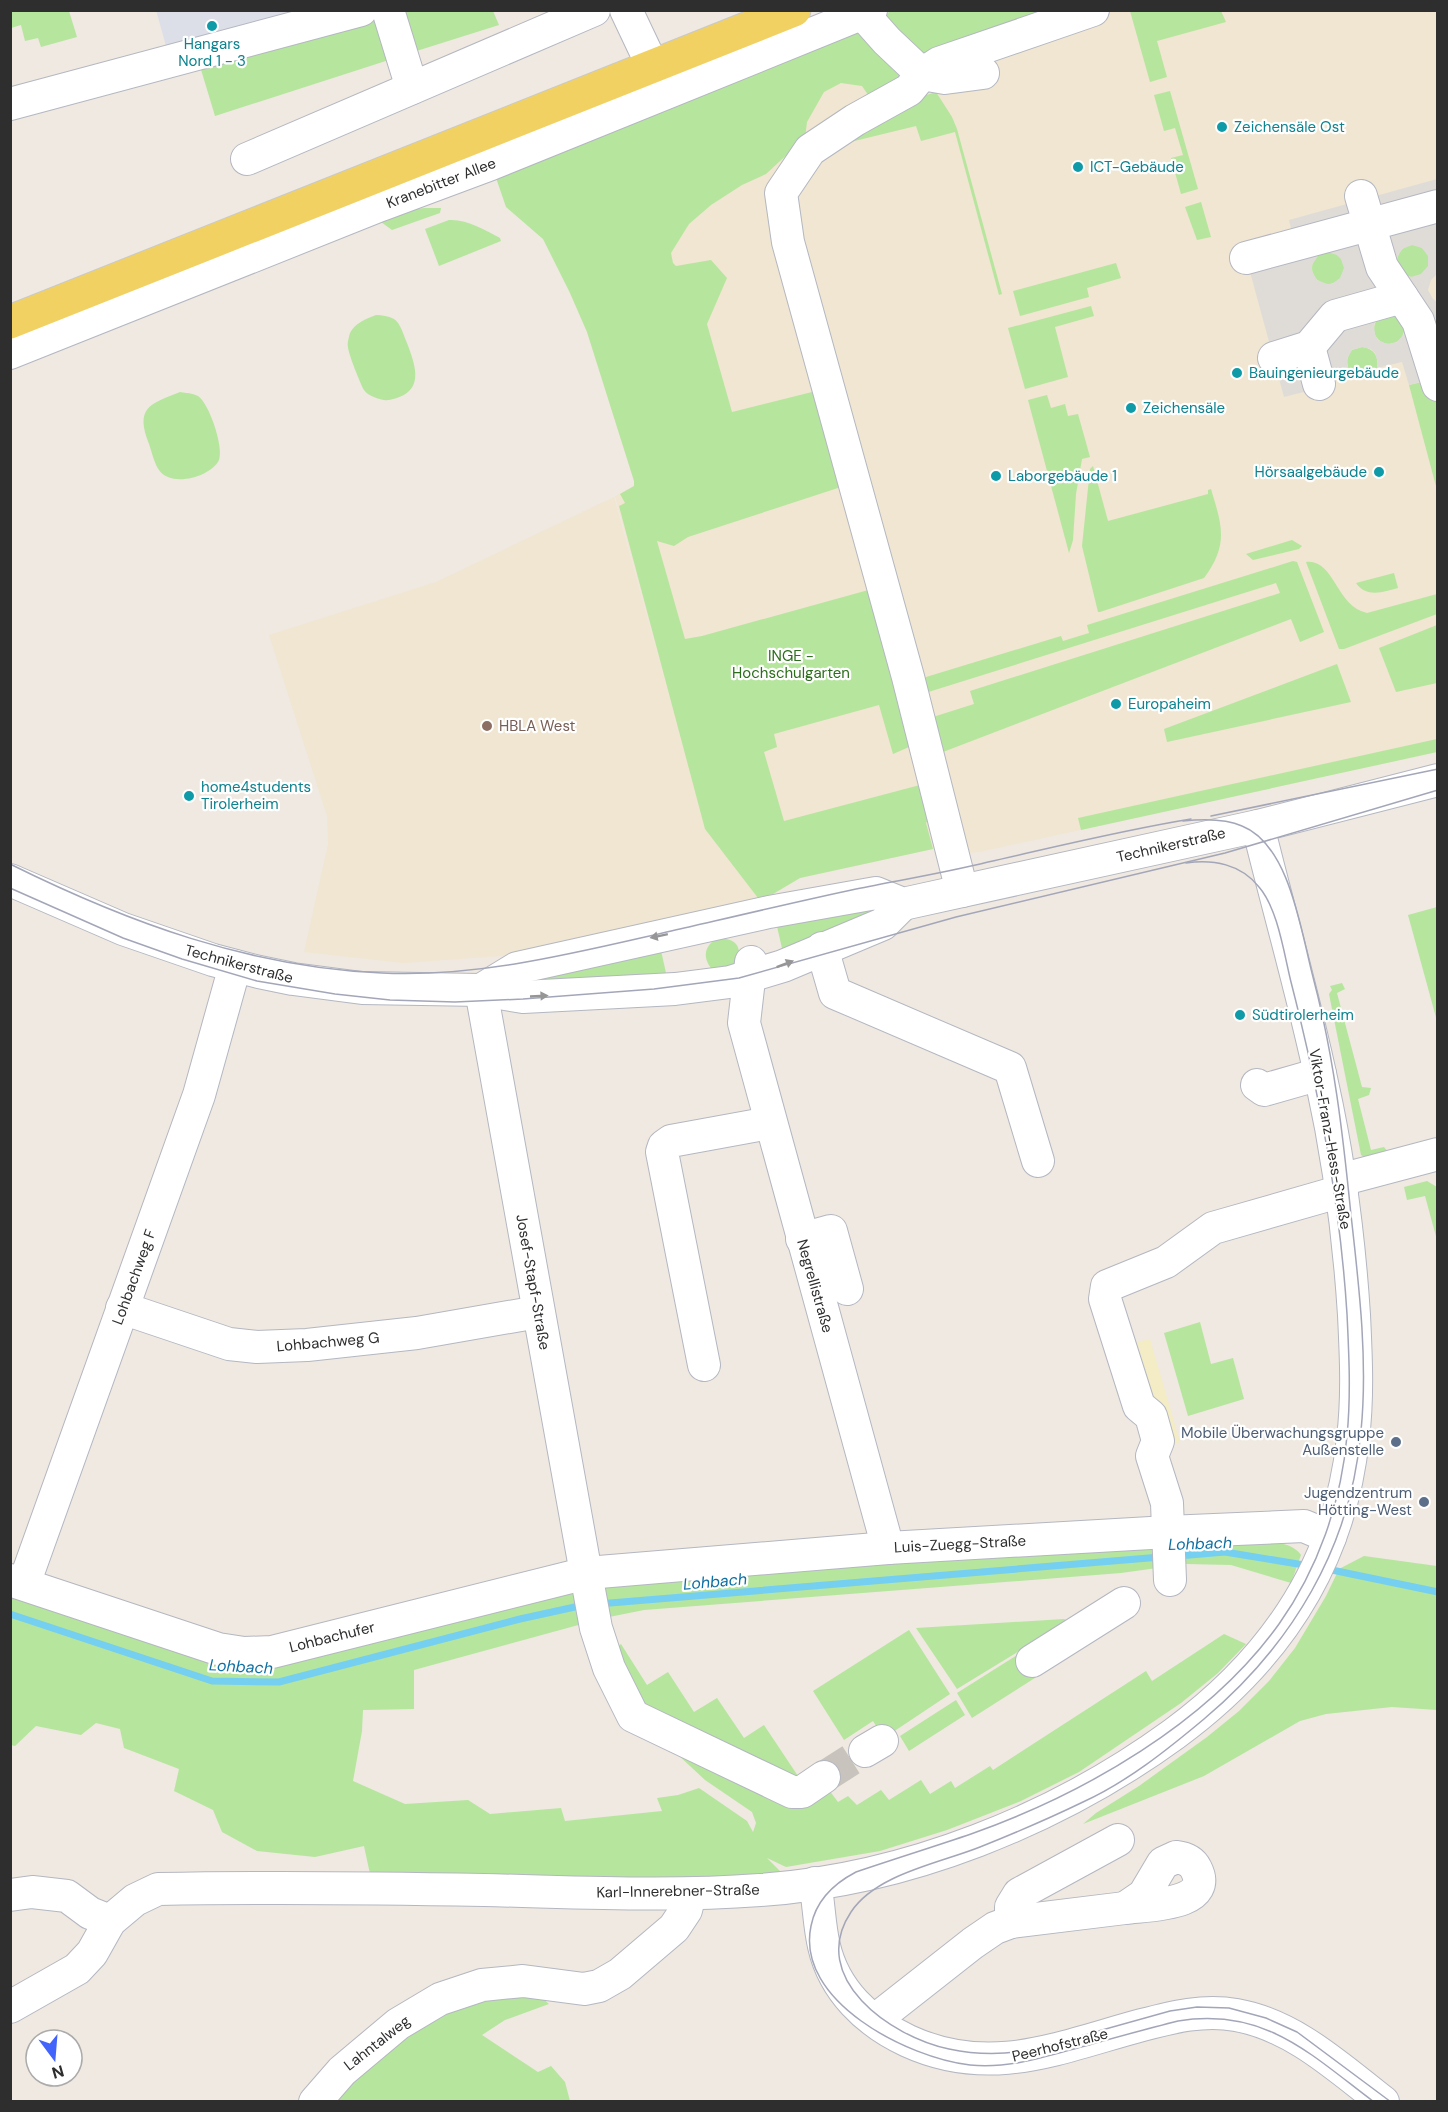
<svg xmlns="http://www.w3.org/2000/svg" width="1448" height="2112" font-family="'DM Sans',sans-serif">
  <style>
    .education { fill: #f0e6d1 }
    .airport { fill: #dcdee8 }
    .green { fill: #b6e59e }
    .sand { fill: #f3ecc5 }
    .plaza { fill: #dfdcd8; fill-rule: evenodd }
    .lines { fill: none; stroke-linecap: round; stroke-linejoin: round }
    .stream { stroke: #75cff0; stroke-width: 7 }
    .minor-tunnel { stroke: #c8c4bd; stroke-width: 32; stroke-dasharray: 32 16; stroke-linecap: butt }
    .minor-casing { stroke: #b4b7c1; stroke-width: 34 }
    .major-casing { stroke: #c9c9c9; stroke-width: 35 }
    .minor { stroke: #fff; stroke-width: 32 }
    .major { stroke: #f2d163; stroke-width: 33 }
    .tram { stroke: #a3a6b8; stroke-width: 1.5 }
    .oneway { fill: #969696 }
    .culture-dot { fill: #0f9aa8; stroke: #fff; stroke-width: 2 }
    .education-dot { fill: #8d6e63; stroke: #fff; stroke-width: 2 }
    .service-dot { fill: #5c6f8a; stroke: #fff; stroke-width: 2 }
    .labels { text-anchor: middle; stroke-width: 4.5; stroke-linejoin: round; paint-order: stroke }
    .culture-label { font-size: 15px; fill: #0d838f; stroke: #fff; text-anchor: start }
    .street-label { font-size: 15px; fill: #2e2e2e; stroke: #fff }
    .park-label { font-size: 15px; fill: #2c6e1b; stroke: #fff }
    .education-label { font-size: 15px; fill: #785e54; stroke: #fff; text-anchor: start }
    .service-label { font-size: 15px; fill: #4e5e75; stroke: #fff; text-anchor: end }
    .water-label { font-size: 16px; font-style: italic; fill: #0d6fa3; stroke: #fff }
  </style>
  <rect width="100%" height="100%" fill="#efe9e1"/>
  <polygon class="education" points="972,11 1437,11 1437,752 979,852 968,853 938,847 933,849 800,878 773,894 758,898 514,955 404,963 304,952 328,844 327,816 269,635 436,582 614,497 675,718 615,496 634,486 634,481 587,332 570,293 881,46"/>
  <polygon class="airport" points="156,10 320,11 168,53"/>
  <g class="green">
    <polygon points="11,10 69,11 77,37 41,47 38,38 25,41 21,25 11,28"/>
    <polygon points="401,10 493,11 499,25 407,54"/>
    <polygon points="890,10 1079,11 918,56 885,18"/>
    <polygon points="1130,11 1221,11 1226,22 1157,41 1167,77 1150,82"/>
    <polygon points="383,16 395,58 215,116 199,63"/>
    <polygon points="858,27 905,74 873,102 862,86 841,83 824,92 807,122 805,138 766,174 742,185 711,205 689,224 671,253 673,263 676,266 711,260 727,278 707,324 732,412 816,391 844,486 688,537 674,546 657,541 685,639 702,636 872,589 913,741 909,747 893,754 879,705 774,734 777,747 764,752 784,821 920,785 929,818 926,823 933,849 800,878 773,894 758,898 705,829 619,506 625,503 620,494 634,486 634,481 587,332 570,293 543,239 506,207 494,172"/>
    <polygon points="1170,91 1198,189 1181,194 1171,158 1183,155 1175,128 1164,131 1154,95"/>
    <polygon points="936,92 952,117 957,129 1002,294 999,295 955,132 921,141 916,126 838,145 917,98"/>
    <polygon points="1201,202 1211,237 1197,240 1185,207"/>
    <polygon points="424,208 441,208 440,213 392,230 381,222 410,210"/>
    <path d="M449 220C467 219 485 230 500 238L501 241 439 266 425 229Z"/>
    <circle cx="1413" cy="261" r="16"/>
    <circle cx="1328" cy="268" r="16"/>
    <polygon points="1116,263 1121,278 1087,288 1089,297 1020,316 1013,291"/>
    <polygon points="1091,306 1094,316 1055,327 1068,377 1025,389 1008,328"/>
    <circle cx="1389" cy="329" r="15"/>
    <path d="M376 315C382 315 388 316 394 319 401 324 403 334 407 343 416 367 426 393 389 400 381 401 368 396 364 390 361 385 348 353 348 347 347 343 349 337 350 333 355 323 366 319 376 315Z"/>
    <path d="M1362 347C1374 348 1379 357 1377 368L1353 375C1346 367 1345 359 1352 350Z"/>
    <polygon points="1430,380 1437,398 1437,490 1409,385"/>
    <path d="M180 392C186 393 192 393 198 396 209 403 224 447 219 460 211 477 171 488 159 470 154 463 152 452 149 444 135 408 149 404 180 392Z"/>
    <polygon points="1047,395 1051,408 1065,404 1068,416 1078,414 1090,457 1082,459 1076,494 1073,540 1069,553 1028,400"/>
    <path d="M1093 466 1108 521 1208 494V490L1211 489C1222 526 1229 544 1204 578L1100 612H1098L1082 546 1090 469Z"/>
    <polygon points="1292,540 1302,546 1299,549 1253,560 1246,554"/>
    <polygon points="1293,561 1297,562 1324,632 1300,642 1291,619 943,752 933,717 974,704 970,691 1280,593 1276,583 922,694 923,680 926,677 1061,636 1063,641 1089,633 1087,625"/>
    <path d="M1306 562C1335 559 1336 607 1367 613L1437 594V614L1344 649H1339Z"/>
    <path d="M1394 573 1398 588C1384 592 1366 598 1356 583Z"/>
    <polygon points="1437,625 1437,683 1396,692 1379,648"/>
    <polygon points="1337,664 1351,702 1167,742 1164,729"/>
    <polygon points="1437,739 1437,752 1081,830 1078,818"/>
    <polygon points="882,907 784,957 776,922"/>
    <polygon points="1437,907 1438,907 1437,1021 1408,915"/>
    <path d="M721 938C740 940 742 951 736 966L712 969C701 957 705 942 721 938Z"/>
    <polygon points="660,946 668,982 528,991 526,979"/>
    <polygon points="1342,983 1345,989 1337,993 1362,1087 1371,1088 1369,1095 1358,1099 1371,1150 1384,1147 1388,1152 1365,1158 1361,1155 1329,994 1332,990 1330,986"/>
    <polygon points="1427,1181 1437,1187 1437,1240 1425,1196 1407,1200 1404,1187"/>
    <polygon points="1200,1322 1211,1364 1233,1358 1244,1399 1188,1416 1164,1333"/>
    <path d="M1254 1541C1269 1542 1292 1541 1301 1555L1291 1583 1231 1565 1186 1564 1121 1573 644 1610 604 1618 414 1670V1709L363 1710 362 1731 353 1781 405 1804 468 1800 490 1814 561 1808 565 1821 662 1811 657 1798 678 1795 699 1788 747 1821 753 1832 756 1823 752 1812 705 1780 676 1753 829 1790 838 1802 848 1796 857 1805 881 1790 889 1800 921 1780 930 1794 951 1781 955 1788 990 1766 993 1770 1146 1671 1152 1681 1224 1634 1246 1644 1218 1673 1181 1703 1079 1772 1021 1801 947 1830 880 1851 786 1867 767 1858 780 1871 766 1890 373 1888 364 1846 315 1857 257 1851 222 1832 213 1810 174 1791 179 1769 124 1748 120 1729 96 1723 81 1735 36 1726 15 1746 11 1745V1580L218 1649 515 1591 1146 1542Z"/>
    <polygon points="1364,1556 1437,1566 1437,1710 1392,1707 1326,1714 1300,1721 1204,1776 1083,1824 1096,1813 1139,1786 1207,1737 1239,1711 1269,1681 1295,1648 1326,1596 1339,1569"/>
    <polygon points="1064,1619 1068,1621 957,1689 916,1628"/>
    <polygon points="909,1630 950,1694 884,1738 873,1721 844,1740 813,1691"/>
    <polygon points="621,1644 647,1685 668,1672 694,1712 717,1698 744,1738 764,1725 800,1779 641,1710 616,1648"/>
    <polygon points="1022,1652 1038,1676 972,1718 957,1693"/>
    <polygon points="956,1700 965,1715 909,1751 900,1736"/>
    <polygon points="523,1981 549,2004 505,2020 482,2035 538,2072 551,2066 565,2082 570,2101 315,2102 397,2024"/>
  </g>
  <polygon class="sand" points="1150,1339 1180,1442 1167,1446 1137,1342"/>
  <path class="plaza" d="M1437 179V274L1431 280 1428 290 1433 299 1437 302V398L1430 380 1409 385 1402 362 1377 368 1378 363 1375 353 1371 349 1362 347 1352 350 1347 359 1348 370 1353 375 1304 388V392L1284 397 1243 246 1292 233 1289 220ZM1412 245 1422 248 1428 256V266L1421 274 1411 277 1406 275 1397 263V258L1402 249ZM1327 252 1337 255 1341 259 1344 268 1340 278 1332 284H1327L1317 280 1312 271V265L1318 256ZM1393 313 1404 324V334L1397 342 1387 344 1378 340 1375 335 1374 325 1376 320Z"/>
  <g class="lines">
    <g class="stream">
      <polyline points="1178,1556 1225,1552 1310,1566"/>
      <polyline points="1327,1569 1438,1592"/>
      <polyline points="598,1604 1161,1557"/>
      <polyline points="10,1614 212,1681 279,1682 520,1619 584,1605"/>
    </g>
    <polyline class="minor-tunnel" points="824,1777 865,1751"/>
    <defs>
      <g id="minor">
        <polyline points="388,10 412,88"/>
        <polyline points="626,10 653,67"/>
        <polyline points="863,14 887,41 922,74 945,78 983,73"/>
        <polyline points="10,104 361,10"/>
        <polyline points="247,159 594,10"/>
        <polyline points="1361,196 1382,267 1418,321 1438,385"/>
        <polyline points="1246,258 1438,206"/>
        <polyline points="1309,347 1319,384"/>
        <polyline points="10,353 381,205 491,164 871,10"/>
        <polyline points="1274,358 1309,347 1335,316 1402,297"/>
        <polyline points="10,880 123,929 213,960 259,972 293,979 362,988 481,990 523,997 675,989 730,982 783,966 883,924 903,904"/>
        <polyline points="962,891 908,677 788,242 781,193 810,150 855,120 909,90 922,74 939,63 1093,10"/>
        <polyline points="822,948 835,993 1010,1068 1038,1161"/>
        <polyline points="751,962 744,1023 888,1548"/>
        <polyline points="481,990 517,968 769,912 876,893 903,904 1258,826 1438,780"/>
        <polyline points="481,990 589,1590 596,1628 609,1668 633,1716 792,1792 802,1792 824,1777"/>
        <polyline points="1257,1085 1264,1090 1320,1074"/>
        <polyline points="1340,1180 1438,1154"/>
        <polyline points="802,1239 831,1231 847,1289"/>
        <polyline points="122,1308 229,1344 257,1347 307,1345 417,1333 538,1312"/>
        <polyline points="704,1365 662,1152 664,1146 671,1141 770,1123"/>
        <polyline points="10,1580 218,1649 244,1653 272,1652 587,1573 888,1548 1168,1532 1304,1526 1330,1537"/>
        <polyline points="1170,1580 1167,1503 1152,1456 1158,1441 1151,1416 1139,1406 1105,1299 1107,1286 1166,1262 1213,1228 1342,1191"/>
        <polyline points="24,1584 199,1095 235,966"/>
        <polyline points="1032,1661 1124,1603"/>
        <polyline points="865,1751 882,1741"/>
        <path d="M1176 1857C1185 1858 1192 1861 1196 1869 1215 1906 1145 1905 1125 1908L1144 1895 1163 1863Z"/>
        <path d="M815 1883C819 1903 819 1925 824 1946 834 1990 867 2022 908 2041 991 2079 1060 2047 1142 2025 1173 2017 1204 2009 1236 2015 1293 2025 1338 2067 1383 2102"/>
        <polyline points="10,1895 32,1892 67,1896 90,1913 110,1921"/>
        <polyline points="1011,1922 1011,1907 1019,1894 1118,1840"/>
        <path d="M10 2007 77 1969 92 1953 110 1921 135 1900 158 1889C266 1887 375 1888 484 1890 576 1892 668 1897 760 1890 906 1880 1056 1820 1174 1734 1275 1660 1340 1564 1353 1438 1358 1397 1356 1356 1354 1315 1349 1237 1339 1160 1322 1083 1304 997 1279 912 1258 826"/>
        <polyline points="875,2020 973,1943 995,1928 1011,1922 1125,1908"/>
        <polyline points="315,2102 342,2071 398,2024 440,1999 482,1985 523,1981 584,1989 599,1986 620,1974 674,1928 686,1910 690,1894"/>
      </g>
      <polyline id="major" points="10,322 794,10"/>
    </defs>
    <use href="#minor" class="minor-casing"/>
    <use href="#major" class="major-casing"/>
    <use href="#minor" class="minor"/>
    <use href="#major" class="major"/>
    <g class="tram">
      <polyline points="1211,816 1438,769"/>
      <path d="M1183 821C1202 819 1224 818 1242 826 1290 845 1301 932 1313 977 1334 1056 1343 1135 1351 1215 1359 1286 1368 1360 1361 1431 1351 1547 1292 1645 1204 1719 1167 1750 1127 1782 1083 1802 1050 1818 1015 1833 980 1847 940 1863 876 1874 851 1912 807 1978 891 2037 949 2049 977 2055 1006 2055 1034 2049L1170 2011 1197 2007 1229 2008 1266 2018 1297 2032 1391 2102"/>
      <path d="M1186 863C1213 859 1241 864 1259 887 1278 909 1284 954 1291 982 1319 1091 1340 1202 1347 1314 1349 1355 1351 1395 1347 1436 1341 1503 1318 1569 1279 1624 1208 1723 1084 1794 971 1834 933 1847 894 1859 856 1872 833 1884 816 1900 811 1926 795 2001 908 2058 970 2065 1008 2069 1045 2057 1081 2047 1114 2038 1146 2029 1178 2021 1265 2007 1310 2054 1374 2102"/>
      <path d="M10 864C129 923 249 967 382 973 485 978 590 949 689 927 745 914 800 901 856 889 900 880 944 873 988 862 1055 847 1123 830 1191 819"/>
      <polyline points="10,888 123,938 182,959 257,981 335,994 390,1000 455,1002 523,999 654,989 739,978 956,917 1225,853 1438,790"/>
    </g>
  </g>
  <defs><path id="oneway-solid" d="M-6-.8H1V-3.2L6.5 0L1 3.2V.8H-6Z" transform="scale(1.5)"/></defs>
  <g class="oneway">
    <use href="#oneway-solid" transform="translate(659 936) rotate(168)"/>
    <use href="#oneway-solid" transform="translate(785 964) rotate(-21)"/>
    <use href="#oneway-solid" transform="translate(539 996) rotate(-3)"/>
  </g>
  <g class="culture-dot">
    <circle cx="212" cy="26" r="6"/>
    <circle cx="1222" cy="127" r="6"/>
    <circle cx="1078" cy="167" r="6"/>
    <circle cx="1237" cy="373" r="6"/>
    <circle cx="1131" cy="408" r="6"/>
    <circle cx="1379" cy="472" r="6"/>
    <circle cx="996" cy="476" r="6"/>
    <circle cx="1116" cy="704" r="6"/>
    <circle cx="189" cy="796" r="6"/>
    <circle cx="1240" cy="1015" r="6"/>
  </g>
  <circle class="education-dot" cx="487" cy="726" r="6"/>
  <g class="service-dot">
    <circle cx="1396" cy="1442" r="6"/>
    <circle cx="1424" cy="1502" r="6"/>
  </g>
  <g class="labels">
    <g class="culture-label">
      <text x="212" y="49" text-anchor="middle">Hangars<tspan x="212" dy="17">Nord 1 - 3</tspan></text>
      <text x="1234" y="132">Zeichensäle Ost</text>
      <text x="1090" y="172">ICT-Gebäude</text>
      <text x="1249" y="378">Bauingenieurgebäude</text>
      <text x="1143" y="413">Zeichensäle</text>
      <text x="1367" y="477" text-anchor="end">Hörsaalgebäude</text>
      <text x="1008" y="481">Laborgebäude 1</text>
      <text x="1128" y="709">Europaheim</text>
      <text x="201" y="792">home4students<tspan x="201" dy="17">Tirolerheim</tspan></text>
      <text x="1252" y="1020">Südtirolerheim</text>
    </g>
    <g class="street-label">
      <text transform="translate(441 183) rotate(-21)" y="5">Kranebitter Allee</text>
      <text transform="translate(1171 845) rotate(-13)" y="5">Technikerstraße</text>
      <text transform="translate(239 964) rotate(15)" y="5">Technikerstraße</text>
      <text transform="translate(1330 1139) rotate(80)" y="5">Viktor-Franz-Hess-Straße</text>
      <text transform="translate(134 1277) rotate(-70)" y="5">Lohbachweg F</text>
      <text transform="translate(533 1282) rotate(80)" y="5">Josef-Stapf-Straße</text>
      <text transform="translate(815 1286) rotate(74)" y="5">Negrellistraße</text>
      <text transform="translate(328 1342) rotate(-5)" y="5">Lohbachweg G</text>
      <text transform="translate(960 1544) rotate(-3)" y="5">Luis-Zuegg-Straße</text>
      <text transform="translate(332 1637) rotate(-14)" y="5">Lohbachufer</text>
      <text transform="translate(678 1891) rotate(-1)" y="5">Karl-Innerebner-Straße</text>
      <text transform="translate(377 2043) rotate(-38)" y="5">Lahntalweg</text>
      <text transform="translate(1060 2045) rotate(-14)" y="5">Peerhofstraße</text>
    </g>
    <g class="park-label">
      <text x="791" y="661">INGE -<tspan x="791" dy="17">Hochschulgarten</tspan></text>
    </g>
    <g class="education-label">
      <text x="499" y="731">HBLA West</text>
    </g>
    <g class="service-label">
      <text x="1384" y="1438">Mobile Überwachungsgruppe<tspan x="1384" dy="17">Außenstelle</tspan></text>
      <text x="1412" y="1498">Jugendzentrum<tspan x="1412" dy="17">Hötting-West</tspan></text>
    </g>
    <g class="water-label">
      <text transform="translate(1200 1543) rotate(-2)" y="6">Lohbach</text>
      <text transform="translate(715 1581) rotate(-5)" y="6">Lohbach</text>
      <text transform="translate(241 1666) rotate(3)" y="6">Lohbach</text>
    </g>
  </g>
  <rect width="1448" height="2112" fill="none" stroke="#2e2e2e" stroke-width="24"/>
  <g transform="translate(54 2058) rotate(164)"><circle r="28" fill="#ffffff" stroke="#ababab" stroke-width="1.5"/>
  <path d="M0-4.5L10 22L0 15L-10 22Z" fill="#4264fb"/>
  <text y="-9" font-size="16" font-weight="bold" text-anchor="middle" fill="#2e2e2e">N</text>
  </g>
</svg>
